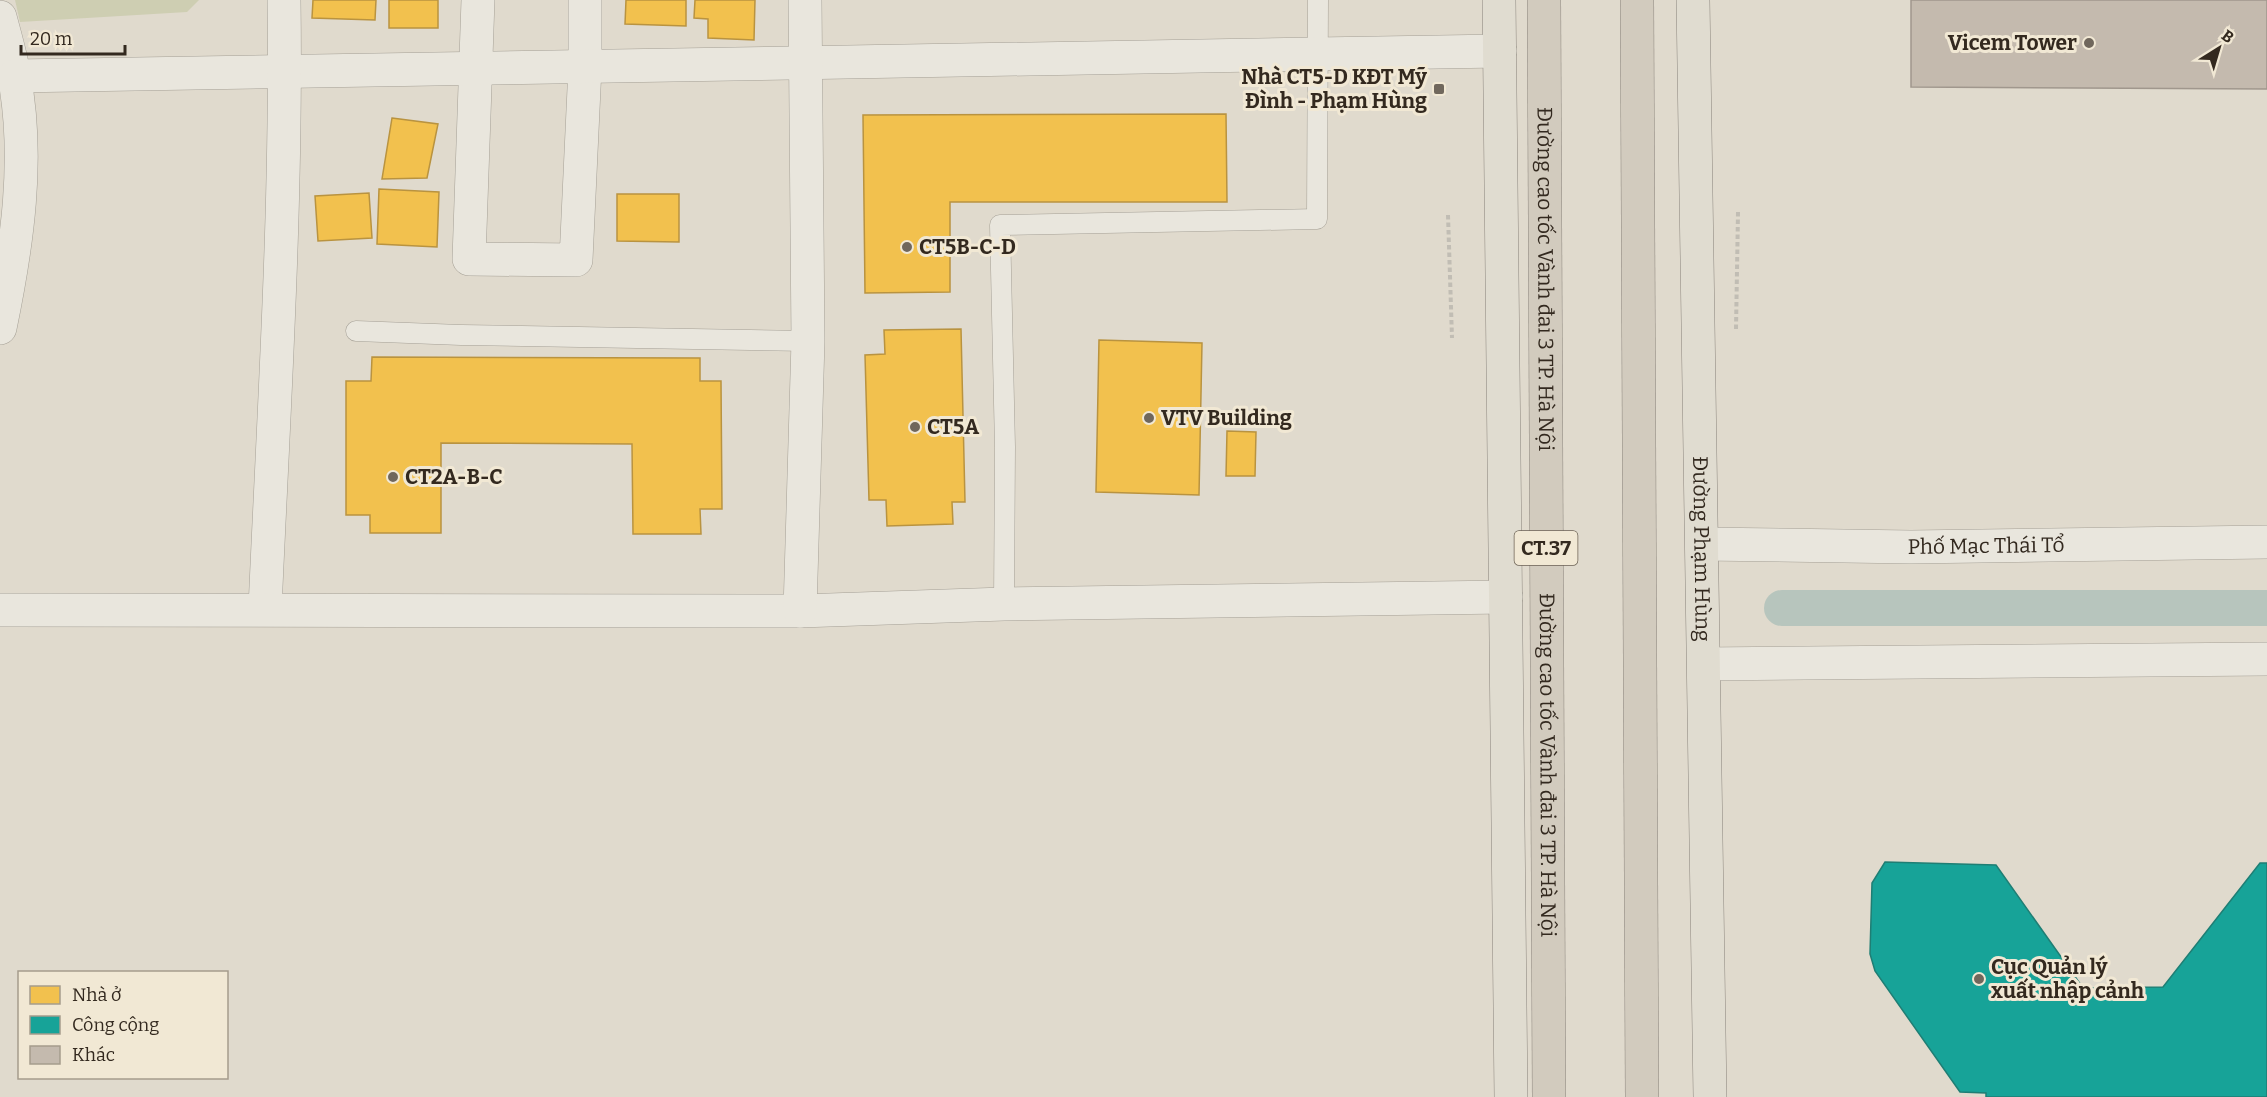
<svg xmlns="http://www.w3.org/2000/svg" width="2267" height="1097" font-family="Bitter,serif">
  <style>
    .green { fill: #ceceb2 }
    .homes { fill: #f2c14e; stroke: #b99340; stroke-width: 1.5 }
    .public { fill: #17a398; stroke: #1f7e74; stroke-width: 1.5 }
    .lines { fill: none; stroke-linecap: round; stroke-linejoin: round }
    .canal { stroke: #b7c5bd; stroke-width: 36 }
    .building { fill: #c4baae; stroke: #a0978d; stroke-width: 1.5 }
    .service-casing { stroke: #a5a096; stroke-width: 21 }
    .minor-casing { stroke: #a5a096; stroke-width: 34 }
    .tertiary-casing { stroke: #a5a096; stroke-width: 34 }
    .primary-casing { stroke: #8b857d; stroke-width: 34 }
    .path { stroke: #c1bdb4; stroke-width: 4; stroke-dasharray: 4.5 3; stroke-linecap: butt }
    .service { stroke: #e9e6dd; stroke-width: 20 }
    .minor { stroke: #e9e6dd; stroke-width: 33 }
    .tertiary { stroke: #e9e6dd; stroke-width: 33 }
    .primary { stroke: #e0dcd0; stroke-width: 33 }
    .motorway-bridge-casing { stroke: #8b857d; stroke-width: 34; stroke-linecap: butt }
    .motorway-bridge { stroke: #d2cbbe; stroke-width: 33 }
    .poi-dot { fill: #70675c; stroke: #f1e8d4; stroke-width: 2 }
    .labels { text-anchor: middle; stroke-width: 6; stroke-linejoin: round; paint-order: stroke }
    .shield { fill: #f1e8d4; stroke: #6c6255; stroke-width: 1.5 }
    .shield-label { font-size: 20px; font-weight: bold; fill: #33291f }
    .poi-label { font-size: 21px; font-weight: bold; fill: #33291f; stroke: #f1e8d4; text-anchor: start }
    .street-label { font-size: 21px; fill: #33291f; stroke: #f1e8d4 }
  </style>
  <rect width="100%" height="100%" fill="#e0dacd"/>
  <polygon class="green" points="15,0 199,0 187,12 20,22"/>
  <g class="homes">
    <polygon points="313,0 376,0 375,20 312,18"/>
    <rect x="389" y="0" width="49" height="28"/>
    <polygon points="626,0 686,0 686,26 625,24"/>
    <polygon points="695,0 755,0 754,40 708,38 708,19 694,18"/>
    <polygon points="1226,114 1227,202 950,202 950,292 865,293 863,115"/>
    <polygon points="392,118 438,124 427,178 382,179"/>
    <polygon points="379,189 439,192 437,247 377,244"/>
    <polygon points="369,193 372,238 318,241 315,196"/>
    <polygon points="617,194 679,194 679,242 617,241"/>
    <polygon points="961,329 965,502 952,502 953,524 887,526 886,500 869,500 865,355 885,354 884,330"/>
    <polygon points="1099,340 1202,343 1199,495 1096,492"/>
    <polygon points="372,357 700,358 700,381 721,381 722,509 700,509 701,534 633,534 632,444 441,443 441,533 370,533 370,515 346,515 346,381 371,381"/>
    <polygon points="1227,431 1256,432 1255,476 1226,476"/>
  </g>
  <polygon class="public" points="1885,862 1996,865 2083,988 2163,987 2260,863 2267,863 2267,1097 1986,1097 1986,1093 1960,1092 1875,971 1870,954 1872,883"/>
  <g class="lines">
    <polyline class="canal" points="1782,608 2267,608"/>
  </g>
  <polygon class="building" points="1911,0 2267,0 2267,89 1911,87"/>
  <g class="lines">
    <defs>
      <g id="service">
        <polyline points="356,331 461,335 808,341"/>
        <polyline points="1004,604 1005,447 1000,225 1317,219 1318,0"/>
      </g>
      <g id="minor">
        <polyline points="478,0 469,259 576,260 585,67 585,0"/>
        <path d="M0 17C5 36 11 56 14 75 30 159 17 246 0 328"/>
        <polyline points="15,76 1500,51"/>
        <path d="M265 609C274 406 287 203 284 0"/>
        <polyline points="0,610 800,611 1004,604 1506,597"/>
        <polyline points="800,611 808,341 805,0"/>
      </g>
      <g id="tertiary">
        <path id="s1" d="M1702 544 1911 547 2267 542"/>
        <polyline points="1704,664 2267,659"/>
      </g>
      <g id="primary">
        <polyline points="1499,0 1511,1097"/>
        <path id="s2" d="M1693 0 1710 1097"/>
      </g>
    </defs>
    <use href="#service" class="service-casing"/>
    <use href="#minor" class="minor-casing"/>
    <use href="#tertiary" class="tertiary-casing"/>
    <use href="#primary" class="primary-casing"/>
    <g class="path">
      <polyline points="1448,215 1452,338"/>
      <polyline points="1736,329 1738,212"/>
    </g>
    <use href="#service" class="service"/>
    <use href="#minor" class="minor"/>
    <use href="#tertiary" class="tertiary"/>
    <use href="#primary" class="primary"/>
    <defs>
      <g id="motorway-bridge">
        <path id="s3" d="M1544 0 1549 1097"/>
        <polyline points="1637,0 1642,1097"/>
      </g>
    </defs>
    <use href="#motorway-bridge" class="motorway-bridge-casing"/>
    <use href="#motorway-bridge" class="motorway-bridge"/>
  </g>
  <g class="poi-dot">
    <circle cx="2089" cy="43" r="6"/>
    <rect x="1433" y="83" width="12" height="12" rx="3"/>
    <circle cx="907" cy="247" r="6"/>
    <circle cx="1149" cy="418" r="6"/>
    <circle cx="915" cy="427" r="6"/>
    <circle cx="393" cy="477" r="6"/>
    <circle cx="1979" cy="979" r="6"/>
  </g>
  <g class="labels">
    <rect class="shield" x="1514.5" y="531" width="63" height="34" rx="4.5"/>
    <g class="shield-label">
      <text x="1546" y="555">CT.37</text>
    </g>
    <g class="poi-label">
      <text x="2077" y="50" text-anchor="end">Vicem Tower</text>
      <text x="1427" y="84" text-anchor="end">Nhà CT5-D KĐT Mỹ<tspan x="1427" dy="24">Đình - Phạm Hùng</tspan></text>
      <text x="919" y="254">CT5B-C-D</text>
      <text x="1161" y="425">VTV Building</text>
      <text x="927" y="434">CT5A</text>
      <text x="405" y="484">CT2A-B-C</text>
      <text x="1991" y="974">Cục Quản lý<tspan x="1991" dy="24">xuất nhập cảnh</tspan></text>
    </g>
    <g class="street-label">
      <text dy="7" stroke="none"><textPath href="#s3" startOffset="279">Đường cao tốc Vành đai 3 TP. Hà Nội</textPath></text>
      <text dy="7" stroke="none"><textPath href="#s1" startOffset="284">Phố Mạc Thái Tổ</textPath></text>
      <text dy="7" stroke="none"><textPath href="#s2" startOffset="549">Đường Phạm Hùng</textPath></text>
      <text dy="7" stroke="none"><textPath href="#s3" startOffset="765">Đường cao tốc Vành đai 3 TP. Hà Nội</textPath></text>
    </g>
  </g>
  <rect x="18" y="971" width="210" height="108" fill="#f1e8d4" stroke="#a59c8c" stroke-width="1.5"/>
  <rect x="30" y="986" width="30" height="18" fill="#f2c14e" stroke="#a59c8c" stroke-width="1.5"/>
  <text x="72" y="1001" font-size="18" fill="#33291f">Nhà ở</text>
  <rect x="30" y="1016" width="30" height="18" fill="#17a398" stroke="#a59c8c" stroke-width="1.5"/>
  <text x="72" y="1031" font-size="18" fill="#33291f">Công cộng</text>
  <rect x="30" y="1046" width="30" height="18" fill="#c4baae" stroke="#a59c8c" stroke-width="1.5"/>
  <text x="72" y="1061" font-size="18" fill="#33291f">Khác</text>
  <g transform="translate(2219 48) rotate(37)" stroke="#f1e8d4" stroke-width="4.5" paint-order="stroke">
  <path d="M0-4.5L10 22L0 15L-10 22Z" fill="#33291f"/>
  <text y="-9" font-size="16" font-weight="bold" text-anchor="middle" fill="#33291f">B</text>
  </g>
  <path d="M21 45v9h104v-9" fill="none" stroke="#33291f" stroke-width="3"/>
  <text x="30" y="45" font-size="18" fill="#33291f" stroke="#f1e8d4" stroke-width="4.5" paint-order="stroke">20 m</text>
</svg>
